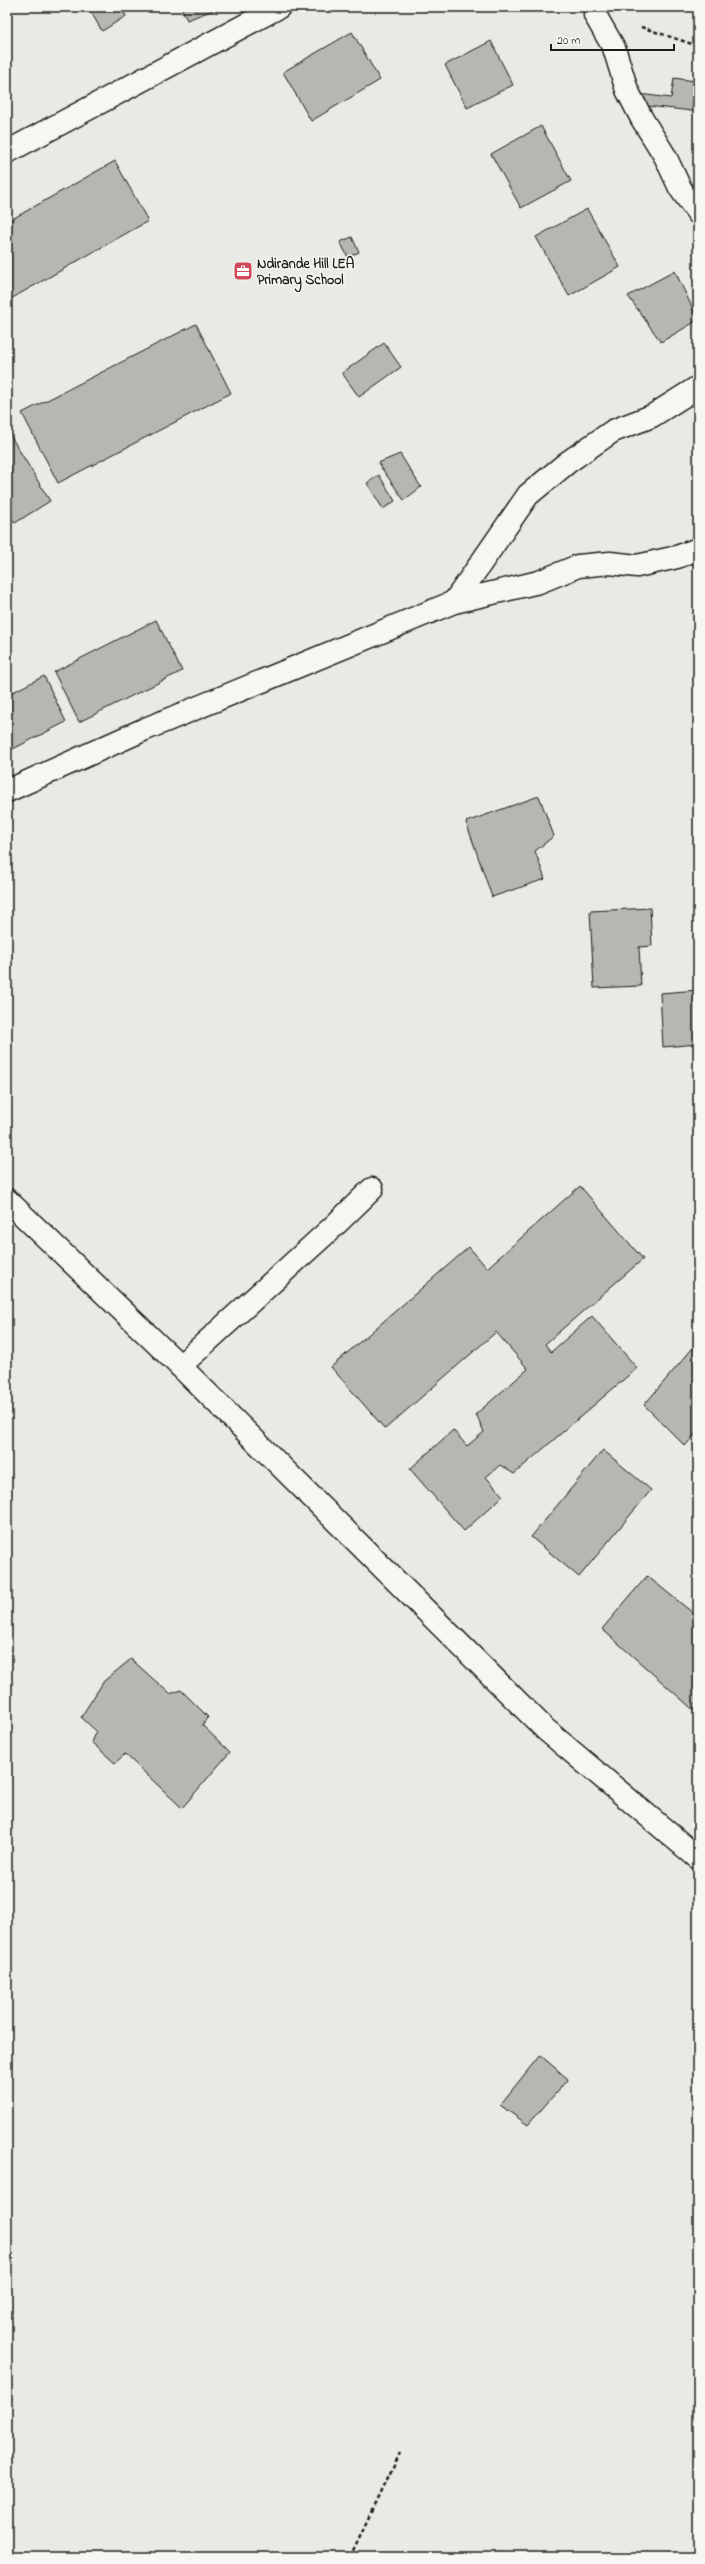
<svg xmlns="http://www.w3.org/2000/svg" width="705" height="2564" font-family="'Indie Flower',sans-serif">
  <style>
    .building { fill: #b6b6b3; stroke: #1c1c1c }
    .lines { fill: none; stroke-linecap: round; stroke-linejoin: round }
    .lane-casing { stroke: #1c1c1c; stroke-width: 25 }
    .street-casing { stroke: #1c1c1c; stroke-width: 25 }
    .path { stroke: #1c1c1c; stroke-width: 2.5; stroke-dasharray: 4 3; stroke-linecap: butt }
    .lane { stroke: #f6f6f2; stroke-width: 22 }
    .street { stroke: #f6f6f2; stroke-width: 22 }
    .labels { text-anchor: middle; stroke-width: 3; stroke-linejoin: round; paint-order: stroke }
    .poi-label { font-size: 14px; font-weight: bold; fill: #1c1c1c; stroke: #f6f6f2; text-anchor: start }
  </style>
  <rect width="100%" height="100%" fill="#e9e9e5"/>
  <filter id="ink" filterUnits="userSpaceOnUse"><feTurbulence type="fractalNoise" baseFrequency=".025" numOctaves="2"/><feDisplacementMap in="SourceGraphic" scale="8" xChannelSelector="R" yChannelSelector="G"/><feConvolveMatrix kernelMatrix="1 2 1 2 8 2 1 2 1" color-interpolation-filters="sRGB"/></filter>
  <g filter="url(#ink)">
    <g class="building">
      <polygon points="88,7 121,7 126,16 102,31"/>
      <polygon points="181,7 221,7 187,20"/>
      <polygon points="654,7 687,7 686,12"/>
      <polygon points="352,32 380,80 311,121 283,72"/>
      <polygon points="491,41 513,85 467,108 445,65"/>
      <polygon points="674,78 695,81 692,111 638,105 639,94 671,98"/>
      <polygon points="541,126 571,181 521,208 491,154"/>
      <polygon points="115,161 148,221 7,301 7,222"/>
      <polygon points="587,209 620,267 569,296 536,237"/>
      <polygon points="352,237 359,252 348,257 340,242"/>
      <polygon points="675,271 698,320 661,342 628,296"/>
      <polygon points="196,324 231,393 58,483 22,413"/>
      <polygon points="384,343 401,367 359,397 342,373"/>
      <polygon points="7,430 50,501 15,523 7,510"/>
      <polygon points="400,454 421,487 404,500 378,463"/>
      <polygon points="379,475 395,501 383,509 367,483"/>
      <polygon points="156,620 182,671 79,722 54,672"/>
      <polygon points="44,676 66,722 7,752 7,695"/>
      <polygon points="539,796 554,836 535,851 545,879 492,897 466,822"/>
      <polygon points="650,908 652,946 639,947 641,986 594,988 590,911"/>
      <polygon points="698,990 698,1044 663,1047 660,993"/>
      <polygon points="580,1186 643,1259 545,1344 551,1352 592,1316 637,1368 514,1474 500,1465 486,1477 503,1496 464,1531 410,1469 453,1430 467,1446 484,1432 476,1414 528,1369 496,1332 385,1429 331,1367 469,1247 487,1268"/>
      <polygon points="698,1342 698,1431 685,1446 644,1405"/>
      <polygon points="603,1450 651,1490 579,1577 531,1537"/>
      <polygon points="647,1576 698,1617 698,1714 602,1629"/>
      <polygon points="131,1659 170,1694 181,1690 208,1717 202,1725 230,1752 182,1808 125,1754 115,1763 91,1742 96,1731 81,1717 104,1681"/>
      <polygon points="540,2055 568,2079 528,2125 500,2105"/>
    </g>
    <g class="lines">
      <defs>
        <polyline id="lane" points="180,1366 334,1226 372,1189"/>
        <g id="street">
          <polyline points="595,15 614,48 627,90 642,119 665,156 680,188 698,213"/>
          <polyline points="7,152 279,7"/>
          <polyline points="454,602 528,495 568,462 613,431 652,416 698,387"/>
          <polyline points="7,791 143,730 454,602 539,582 578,566 610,563 637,566 677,557 698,549"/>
          <polyline points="7,1200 180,1366 545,1729 698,1858"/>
        </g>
      </defs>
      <use href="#lane" class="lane-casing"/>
      <use href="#street" class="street-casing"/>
      <g class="path">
        <polyline points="641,27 698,46"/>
        <polyline points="350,2557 399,2453"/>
      </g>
      <use href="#lane" class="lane"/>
      <use href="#street" class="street"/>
    </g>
  </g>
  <defs>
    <symbol id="office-square" viewBox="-11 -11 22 22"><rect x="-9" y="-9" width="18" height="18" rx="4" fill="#d1495b" stroke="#f6f6f2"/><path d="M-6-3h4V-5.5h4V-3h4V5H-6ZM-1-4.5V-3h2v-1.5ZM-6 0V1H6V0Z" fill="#fff"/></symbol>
  </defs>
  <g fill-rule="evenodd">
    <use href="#office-square" x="232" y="260" width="22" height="22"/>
  </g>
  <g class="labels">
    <g class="poi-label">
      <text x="257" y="268">Ndirande Hill LEA<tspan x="257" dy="16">Primary School</tspan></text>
    </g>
  </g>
  <rect width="705" height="2564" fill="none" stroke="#f6f6f2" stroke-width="24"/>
  <rect x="12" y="12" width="681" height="2540" fill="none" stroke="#1c1c1c" stroke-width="1.5" filter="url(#ink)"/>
  <path d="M551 44v6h123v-6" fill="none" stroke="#1c1c1c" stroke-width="2"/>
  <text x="557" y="44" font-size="12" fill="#1c1c1c" stroke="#f6f6f2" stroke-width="3" paint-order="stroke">20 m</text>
</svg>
